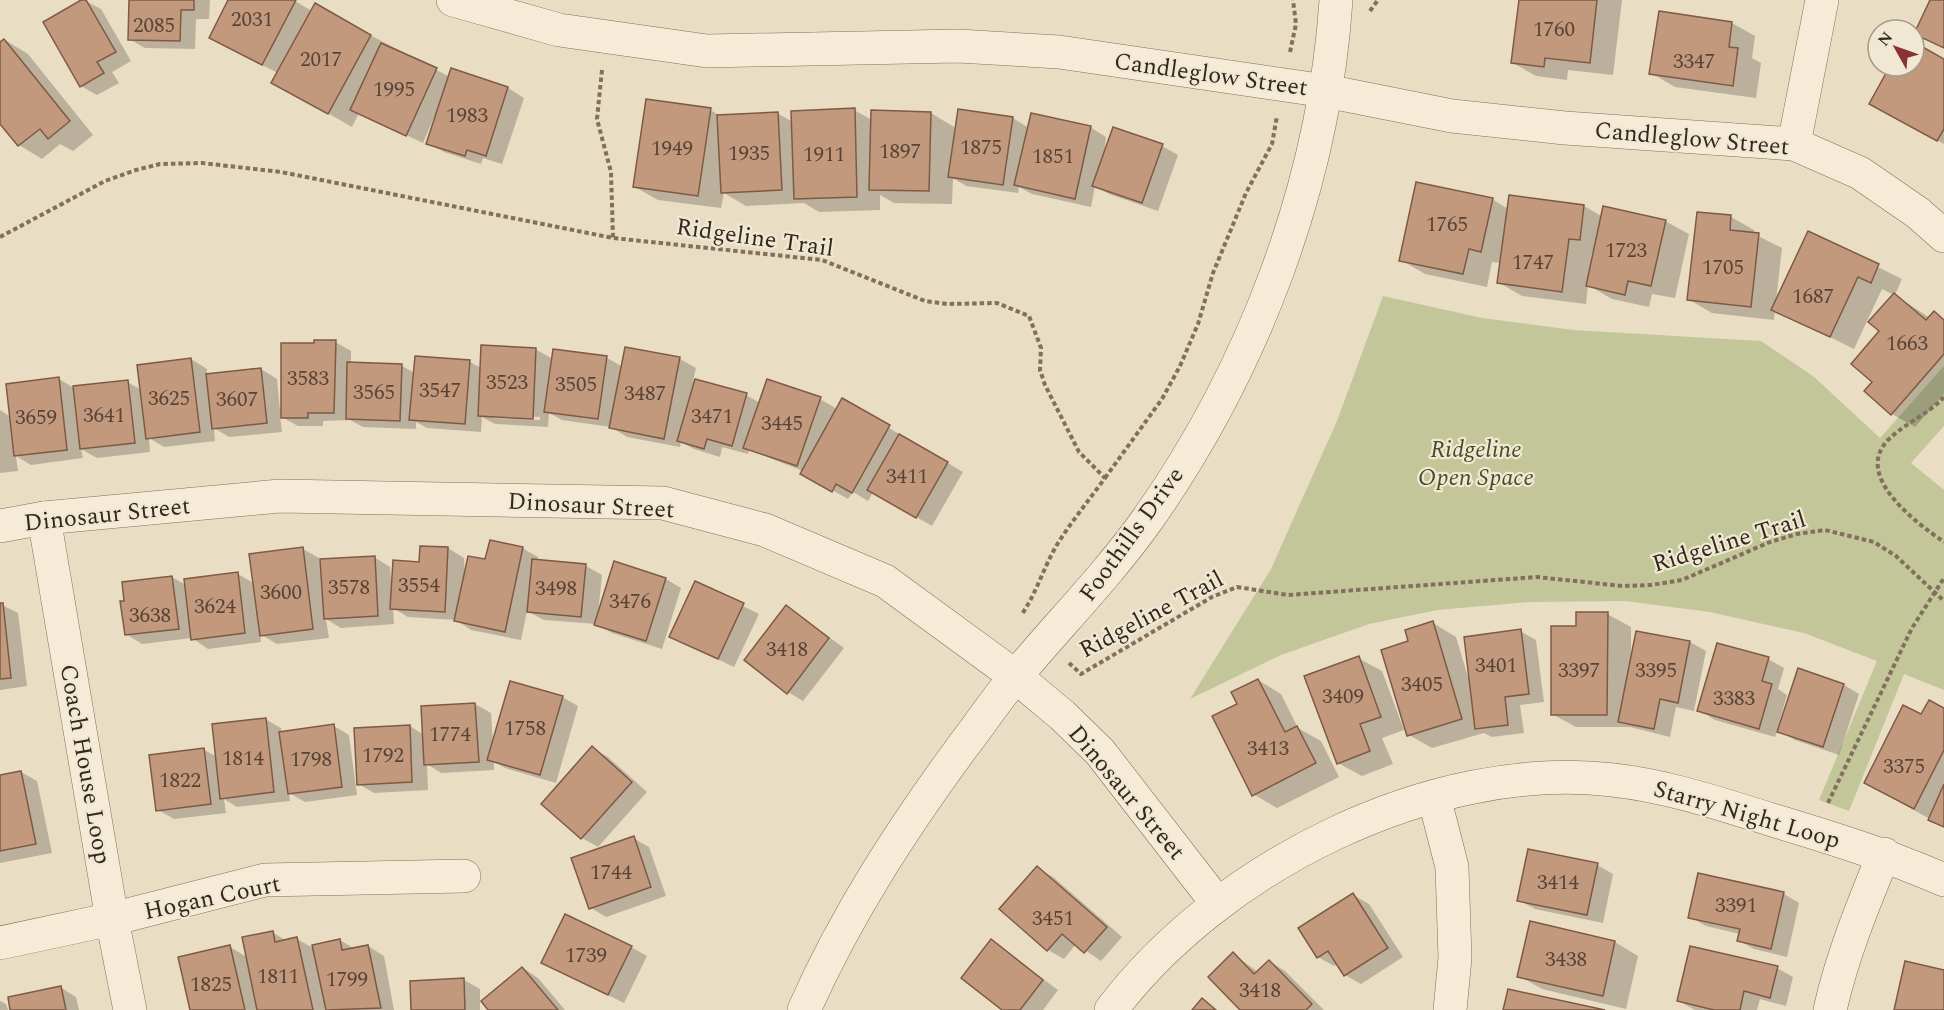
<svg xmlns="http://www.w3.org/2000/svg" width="1944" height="1010" font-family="Spectral,serif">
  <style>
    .green { fill: #c2c699 }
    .shadow { fill: #0003; fill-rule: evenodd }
    .building { fill: #c3997e; stroke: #7e5a45; stroke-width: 1.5 }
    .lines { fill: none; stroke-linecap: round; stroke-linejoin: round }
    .minor-casing { stroke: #826f5d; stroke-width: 34 }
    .tertiary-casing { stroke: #826f5d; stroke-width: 34 }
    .path { stroke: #826f5d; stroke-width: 4; stroke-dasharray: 4.5 3; stroke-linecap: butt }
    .minor { stroke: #f5ebd7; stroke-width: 33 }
    .tertiary { stroke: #f5ebd7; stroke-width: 33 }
    .labels { text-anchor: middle; stroke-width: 4.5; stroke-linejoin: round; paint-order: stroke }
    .number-label { font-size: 21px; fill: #574437 }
    .street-label { font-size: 24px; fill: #33281f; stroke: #f1e8d3 }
    .park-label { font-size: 24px; font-style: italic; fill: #454d28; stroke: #f1e8d3 }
  </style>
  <rect width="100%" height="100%" fill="#e9ddc4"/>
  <polygon class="green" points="1383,296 1482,318 1573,330 1761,341 1813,376 1880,438 1944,366 1944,426 1911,463 1944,490 1944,690 1904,674 1849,811 1819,800 1877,661 1804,633 1710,612 1625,601 1530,602 1437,610 1369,624 1281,655 1190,699 1271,569 1337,421"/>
  <g class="shadow">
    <polygon points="84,0 101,9 131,61 112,72 119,83 97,95 81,86"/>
    <polygon points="130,0 210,0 209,19 196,19 195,49 145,48 129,39"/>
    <polygon points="230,0 293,0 312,11 315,6 450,77 452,70 508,88 524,98 502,164 483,158 481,164 444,152 428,143 436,118 434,117 423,143 359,113 352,127 273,82 278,73 226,47"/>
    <polygon points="1520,0 1622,0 1613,75 1568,70 1567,80 1536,76 1513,63"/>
    <polygon points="1732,23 1755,36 1752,58 1761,63 1756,98 1675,87 1651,73"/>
    <polygon points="5,40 28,54 93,135 73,151 60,144 42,159 19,145 0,122 0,44"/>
    <polygon points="1914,44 1944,60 1944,144 1894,117 1891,66 1914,66"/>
    <polygon points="710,110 721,116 777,113 793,122 854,110 872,120 931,113 954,127 956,134 1013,118 1029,128 1090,127 1106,137 1104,155 1114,129 1162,146 1178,155 1158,211 1109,194 1095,186 1091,207 1032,194 1019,187 1018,193 966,186 953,178 952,204 894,203 880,195 880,210 819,212 804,203 746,206 724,193 721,208 658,200 635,187"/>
    <path d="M1492 199 1508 209 1584 206 1603 217 1665 221 1689 234 1675 298 1652 294 1649 307 1612 299 1588 285 1586 304 1522 296 1498 282 1501 263 1492 262 1487 287 1425 274 1401 260ZM1592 252H1595L1594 261H1591Z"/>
    <polygon points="1731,217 1754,230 1754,234 1782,248 1776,301 1809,233 1902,279 1895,295 1930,318 1934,313 1944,319 1944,394 1915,427 1892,414 1874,382 1881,331 1894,295 1882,289 1854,349 1775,310 1774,320 1712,313 1688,299"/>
    <path d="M335 342 351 351V364L402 366 415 373 416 357 470 362 481 368 535 349 553 359 607 358 623 367 626 349 680 359 696 368 693 380 746 395 760 403 820 399 837 409 842 400 963 472 932 526 873 492 868 501 853 492 848 499 802 473 803 471 749 450 748 454 722 447 720 457 694 449 681 442 680 447 627 437 611 427 562 420 549 413 548 427 495 424 482 417 481 432 427 428 416 422V429L363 427 350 420 323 421V426H298L280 416 282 432 229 437 214 428 215 441 164 447 149 438 150 452 97 458 81 449 83 458 31 465 16 456 18 471 0 473V410L11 417 59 379 74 388 127 382 142 390 191 359 207 369V375L261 369 277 379 280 410H282L315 345ZM494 415 540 417V420L494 418Z"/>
    <polygon points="421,547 448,548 464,558 465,577 486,561 522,548 538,557 537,561 586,566 602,575 598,614 666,579 681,588 662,649 612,633 596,624 544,620 527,611 521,640 471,630 456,620 408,617 393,608 394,624 341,628 326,619 329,638 277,644 260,634 261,642 208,649 192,638 142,644 126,634 172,577 186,585 238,574 255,584 303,549 319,558 319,561 374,557 390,567 391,580 393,580 421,563"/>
    <polygon points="696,583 759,614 734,667 671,637"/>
    <polygon points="0,604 18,613 27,686 0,690"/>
    <polygon points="787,607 844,648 803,701 788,692"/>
    <polygon points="1607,614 1631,627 1631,657 1690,642 1706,651 1694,711 1676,707 1670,737 1630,727 1576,727 1552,714 1577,627"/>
    <polygon points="1433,623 1456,637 1468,677 1520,631 1536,640 1544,702 1520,705 1524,733 1492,737 1484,733 1432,748 1409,735 1410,642"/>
    <polygon points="1358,658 1382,671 1404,730 1382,738 1393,764 1362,776 1338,763"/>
    <polygon points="1768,659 1784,668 1778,689 1787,695 1778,727 1844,685 1859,694 1839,755 1795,740 1777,730 1775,737 1715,720 1699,710"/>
    <polygon points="1258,680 1281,694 1298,728 1321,741 1339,777 1277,808 1253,794 1239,704"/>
    <polygon points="562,697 578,706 556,783 505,768 494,762 494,770 441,773 427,764 428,790 374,793 359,784 410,726 424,735 475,704 491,713 493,744"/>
    <polygon points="1944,709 1944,827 1889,796 1921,716"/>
    <polygon points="265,719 281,728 282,733 334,726 349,735 357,795 305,802 289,793 290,801 237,807 224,799 226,813 174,819 158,810 203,749 217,757"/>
    <polygon points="592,748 608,757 647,792 598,847 582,838 544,803"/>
    <polygon points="21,772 37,781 52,853 0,863 0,777"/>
    <polygon points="633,838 649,847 666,896 606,917 591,908"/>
    <polygon points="1597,865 1613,874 1603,923 1535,909 1519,900"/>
    <polygon points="1037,868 1053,877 1122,937 1101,961 1076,944 1064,959 1048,950"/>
    <polygon points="1784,894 1799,903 1787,957 1754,949 1738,940 1740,934 1706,926 1690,917"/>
    <polygon points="1353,895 1369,904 1403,957 1361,984 1345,975 1338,964 1334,966 1318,957"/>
    <polygon points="1531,923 1615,942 1638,956 1626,1009 1542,989 1519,976"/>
    <polygon points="272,932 287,941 297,939 315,949 340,940 355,949 368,946 384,956 394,1010 191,1010 230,947 247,957"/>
    <polygon points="991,941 1058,990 1043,1010 1004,1010"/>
    <polygon points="631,947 647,956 624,1003 543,963"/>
    <polygon points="1233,954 1258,972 1269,961 1285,971 1324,1010 1242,1010"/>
    <polygon points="523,968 538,978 565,1010 490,1010"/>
    <polygon points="1777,968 1793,977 1786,1006 1760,999 1757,1010 1695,1010 1679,1001"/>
    <polygon points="464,980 480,989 480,1010 412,1010"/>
    <polygon points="60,987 76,997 79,1010 12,1010"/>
    <polygon points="0,1001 6,1004 8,1010 0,1010"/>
  </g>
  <g class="building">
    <polygon points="81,0 86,0 116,52 97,62 104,73 80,87 43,22"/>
    <polygon points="129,0 194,0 194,10 181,10 180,41 128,40"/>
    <polygon points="228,0 296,0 262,65 209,38"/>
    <polygon points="1519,0 1597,0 1590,63 1545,58 1544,67 1511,63"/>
    <polygon points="1930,0 1944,0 1944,48 1914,34"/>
    <polygon points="315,3 371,35 328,114 271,83"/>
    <polygon points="1659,11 1732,22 1729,47 1738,48 1733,86 1649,74"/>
    <polygon points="4,39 70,121 48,139 40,129 18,146 0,124 0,42"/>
    <polygon points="1914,42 1944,59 1944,129 1937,141 1869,104 1890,66 1914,66"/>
    <polygon points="381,43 437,68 406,136 350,110"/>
    <polygon points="451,68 508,87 486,156 467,150 465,156 426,144"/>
    <polygon points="646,99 711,108 698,196 633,187"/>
    <polygon points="855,108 857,197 794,199 791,111"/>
    <polygon points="958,109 1013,117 1003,185 948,177"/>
    <polygon points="871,110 931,112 929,191 869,190"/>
    <polygon points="778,112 782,190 721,193 717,115"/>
    <polygon points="1031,113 1091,126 1075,199 1014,185"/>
    <polygon points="1113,127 1163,144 1142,203 1092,186"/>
    <polygon points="1416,182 1493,198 1481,252 1469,249 1463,274 1399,261"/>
    <polygon points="1509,195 1584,205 1580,240 1569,239 1562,292 1497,283"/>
    <polygon points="1603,206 1666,220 1651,286 1628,281 1625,295 1586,286"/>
    <polygon points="1697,212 1731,215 1730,230 1759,233 1751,307 1687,300"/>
    <polygon points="1808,231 1879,264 1871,283 1858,277 1830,337 1771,310"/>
    <polygon points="1894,293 1926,320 1934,311 1944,320 1944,354 1891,415 1864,391 1872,382 1851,364 1879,331 1868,322"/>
    <polygon points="314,340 336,340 334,413 308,413 308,418 281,418 281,343 314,343"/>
    <polygon points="481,345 536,348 533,419 478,416"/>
    <polygon points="625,347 680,357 664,439 609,428"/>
    <polygon points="553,349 607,356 598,419 544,412"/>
    <polygon points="415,356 470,360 465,424 409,420"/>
    <polygon points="191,358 200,432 146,439 137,365"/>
    <polygon points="347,362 402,364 400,421 346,419"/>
    <polygon points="261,368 267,423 212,429 206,374"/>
    <polygon points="59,377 67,450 14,456 6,384"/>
    <polygon points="695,379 747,393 732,446 707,439 704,449 677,441"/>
    <polygon points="767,379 821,397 797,466 743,448"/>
    <polygon points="128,380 135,443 80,449 73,386"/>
    <polygon points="842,398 890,425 852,493 836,484 832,492 800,474"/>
    <polygon points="899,434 948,462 916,518 867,490"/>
    <polygon points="490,540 523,547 505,632 454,621 468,556 485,559"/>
    <polygon points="420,546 448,547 445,612 390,609 393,560 419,562"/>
    <polygon points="303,547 313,629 260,636 249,554"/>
    <polygon points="375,556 378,616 324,619 320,559"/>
    <polygon points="532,559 586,564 581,617 527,612"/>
    <polygon points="614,561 666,578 646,641 594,625"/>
    <polygon points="238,572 245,633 191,640 184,579"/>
    <polygon points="172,576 179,629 125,635 120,601 124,601 122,582"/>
    <polygon points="695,581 744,603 718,659 669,637"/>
    <polygon points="0,603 3,603 11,678 0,679"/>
    <polygon points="786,605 829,638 787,694 744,660"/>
    <polygon points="1576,612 1608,612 1607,715 1551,715 1551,626 1576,626"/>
    <polygon points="1433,621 1462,719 1407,736 1381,650 1408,641 1405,630"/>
    <polygon points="1521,629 1529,694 1505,697 1508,725 1475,729 1464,637"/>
    <polygon points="1636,631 1690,641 1678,703 1660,699 1654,729 1618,722"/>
    <polygon points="1717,643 1769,657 1762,681 1772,684 1759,729 1697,711"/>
    <polygon points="1359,656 1381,717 1360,724 1370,751 1337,764 1304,676"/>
    <polygon points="1798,668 1844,684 1823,747 1777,732"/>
    <polygon points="1258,679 1285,732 1297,726 1316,763 1252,796 1212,716 1237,704 1231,692"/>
    <polygon points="510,681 563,696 540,775 487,760"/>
    <polygon points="1929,700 1944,708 1944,750 1914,809 1864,783 1903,705 1921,714"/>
    <polygon points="475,703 479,762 424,765 421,706"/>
    <polygon points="266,718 274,792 220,799 212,724"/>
    <polygon points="334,724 342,787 288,794 279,732"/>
    <polygon points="410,725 412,782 357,785 354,728"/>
    <polygon points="592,746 632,782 581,839 541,804"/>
    <polygon points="204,748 211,804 156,811 149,755"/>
    <polygon points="21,771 36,844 0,851 0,775"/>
    <polygon points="1944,784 1944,827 1928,820"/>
    <polygon points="634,836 651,887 589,909 571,858"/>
    <polygon points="1528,849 1598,863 1587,915 1517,901"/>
    <polygon points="1037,866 1107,927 1084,953 1062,934 1047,951 999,909"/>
    <polygon points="1698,873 1784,892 1771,949 1737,941 1740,929 1688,918"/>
    <polygon points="1353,893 1388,948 1344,976 1328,951 1317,958 1298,928"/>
    <polygon points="565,914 632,946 608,995 541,963"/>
    <polygon points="1530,921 1615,941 1603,996 1517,977"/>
    <polygon points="273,931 275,942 297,937 313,1010 257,1010 242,937"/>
    <polygon points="340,939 342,950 368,945 381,1008 326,1010 312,945"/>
    <polygon points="991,939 1043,980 1020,1010 1002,1010 961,978"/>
    <polygon points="230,945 245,1010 190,1010 178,957"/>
    <polygon points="1690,946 1778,966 1770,998 1744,991 1740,1010 1714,1010 1677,1001"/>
    <polygon points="1233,952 1254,974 1269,960 1312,1004 1306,1010 1240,1010 1208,977"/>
    <polygon points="1905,961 1944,970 1944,1010 1894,1010"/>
    <polygon points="522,967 558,1010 488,1010 481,1001"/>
    <polygon points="464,978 465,1010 411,1010 410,981"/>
    <polygon points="61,986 66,1010 10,1010 8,997"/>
    <polygon points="1508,989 1605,1010 1503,1010"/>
    <polygon points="1202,998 1216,1010 1192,1010"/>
  </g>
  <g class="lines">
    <defs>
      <g id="minor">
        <polyline points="453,0 559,30 707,51 958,46 1059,52 1326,91 1452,116 1565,128 1794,144 1860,173 1918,213 1944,236"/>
        <polyline points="1794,144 1822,0"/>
        <polyline points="44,518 112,919 130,1010"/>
        <polyline points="0,526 44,518 280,496 663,503 765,530 885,581 1015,676 1062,715 1100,752 1217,903"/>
        <polyline points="1434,797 1452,867 1455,958 1450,1010"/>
        <polyline points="0,943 112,919 265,880 464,876"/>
        <path d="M1111 1010C1219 867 1432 759 1613 780 1667 786 1717 803 1769 819 1829 837 1887 855 1944 880"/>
        <path d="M1830 1010C1842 956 1863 905 1884 854"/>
      </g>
      <path id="tertiary" d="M804 1010C846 915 902 829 963 746 981 723 997 698 1016 676 1059 624 1107 576 1147 520 1253 370 1324 184 1336 0"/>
    </defs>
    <use href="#minor" class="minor-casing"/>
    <use href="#tertiary" class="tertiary-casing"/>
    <g class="path">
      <polyline points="1370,11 1378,0"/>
      <polyline points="1290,52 1296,24 1293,0"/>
      <polyline points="602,70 597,119 611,172 613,238"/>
      <path d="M0 237 105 181 136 170 160 164 202 163 281 172 613 238 822 260 925 301 947 304 997 303 1029 316 1041 348 1040 370 1045 385 1079 452 1105 478C1089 500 1072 521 1058 543 1044 566 1037 592 1022 614"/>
      <path d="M1944 397C1929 414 1905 423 1889 439 1852 475 1915 522 1944 542"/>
      <polyline points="1105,478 1162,399 1180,366 1198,324 1213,273 1246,193 1272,144 1277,116"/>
      <polyline points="1069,663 1081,674 1212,597 1237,587 1288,595 1537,577 1622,586 1651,585 1682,580 1770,542 1797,534 1825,530 1874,542 1896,556 1944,601"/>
      <polyline points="1828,803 1912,628 1944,578"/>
    </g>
    <use href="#minor" class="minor"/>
    <use href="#tertiary" class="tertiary"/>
  </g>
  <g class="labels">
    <g class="number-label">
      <text x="252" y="26">2031</text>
      <text x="154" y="32">2085</text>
      <text x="1554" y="36">1760</text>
      <text x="321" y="66">2017</text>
      <text x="1694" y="68">3347</text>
      <text x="394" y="96">1995</text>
      <text x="467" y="122">1983</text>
      <text x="981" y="154">1875</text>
      <text x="672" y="155">1949</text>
      <text x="900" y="158">1897</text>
      <text x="749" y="160">1935</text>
      <text x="824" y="161">1911</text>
      <text x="1053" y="163">1851</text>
      <text x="1447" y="231">1765</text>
      <text x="1626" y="257">1723</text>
      <text x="1533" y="269">1747</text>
      <text x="1723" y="274">1705</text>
      <text x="1813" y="303">1687</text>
      <text x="1907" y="350">1663</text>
      <text x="308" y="385">3583</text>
      <text x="507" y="389">3523</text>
      <text x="576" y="391">3505</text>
      <text x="440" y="397">3547</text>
      <text x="374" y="399">3565</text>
      <text x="645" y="400">3487</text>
      <text x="169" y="405">3625</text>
      <text x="237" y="406">3607</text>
      <text x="104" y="422">3641</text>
      <text x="712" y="423">3471</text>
      <text x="36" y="424">3659</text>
      <text x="782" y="430">3445</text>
      <text x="907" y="483">3411</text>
      <text x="419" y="592">3554</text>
      <text x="349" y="594">3578</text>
      <text x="556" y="595">3498</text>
      <text x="281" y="599">3600</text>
      <text x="630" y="608">3476</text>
      <text x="215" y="613">3624</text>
      <text x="150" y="622">3638</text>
      <text x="787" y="656">3418</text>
      <text x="1496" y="672">3401</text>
      <text x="1579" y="677">3397</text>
      <text x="1656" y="677">3395</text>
      <text x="1422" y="691">3405</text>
      <text x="1343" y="703">3409</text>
      <text x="1734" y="705">3383</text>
      <text x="525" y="735">1758</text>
      <text x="450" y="741">1774</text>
      <text x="1268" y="755">3413</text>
      <text x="383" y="762">1792</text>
      <text x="243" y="765">1814</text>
      <text x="311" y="766">1798</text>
      <text x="1904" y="773">3375</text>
      <text x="180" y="787">1822</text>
      <text x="611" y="879">1744</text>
      <text x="1558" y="889">3414</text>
      <text x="1736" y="912">3391</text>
      <text x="1053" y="925">3451</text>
      <text x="586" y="962">1739</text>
      <text x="1566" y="966">3438</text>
      <text x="278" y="983">1811</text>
      <text x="347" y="986">1799</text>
      <text x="211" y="991">1825</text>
      <text x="1260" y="997">3418</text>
    </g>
    <g class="street-label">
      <text transform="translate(1211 74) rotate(8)" y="8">Candleglow Street</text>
      <text transform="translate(1692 138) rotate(5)" y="8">Candleglow Street</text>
      <text transform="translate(755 237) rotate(8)" y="8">Ridgeline Trail</text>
      <text transform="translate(591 505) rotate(3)" y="8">Dinosaur Street</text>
      <text transform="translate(107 514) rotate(-6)" y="8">Dinosaur Street</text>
      <text transform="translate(1131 534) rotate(-54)" y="8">Foothills Drive</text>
      <text transform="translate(1729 541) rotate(-17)" y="8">Ridgeline Trail</text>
      <text transform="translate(1151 614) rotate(-28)" y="8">Ridgeline Trail</text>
      <text transform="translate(86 764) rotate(80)" y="8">Coach House Loop</text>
      <text transform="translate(1127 792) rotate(50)" y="8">Dinosaur Street</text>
      <text transform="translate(1747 814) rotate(16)" y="8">Starry Night Loop</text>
      <text transform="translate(212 897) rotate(-12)" y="8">Hogan Court</text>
    </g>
    <g class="park-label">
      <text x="1476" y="457">Ridgeline<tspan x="1476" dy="28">Open Space</tspan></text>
    </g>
  </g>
  <g transform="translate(1896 48) rotate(310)"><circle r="28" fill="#f1e8d3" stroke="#a59b8b" stroke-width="1.5"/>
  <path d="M0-4.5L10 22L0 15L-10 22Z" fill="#8a3337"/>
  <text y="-9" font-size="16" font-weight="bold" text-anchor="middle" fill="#33281f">N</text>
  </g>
</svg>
